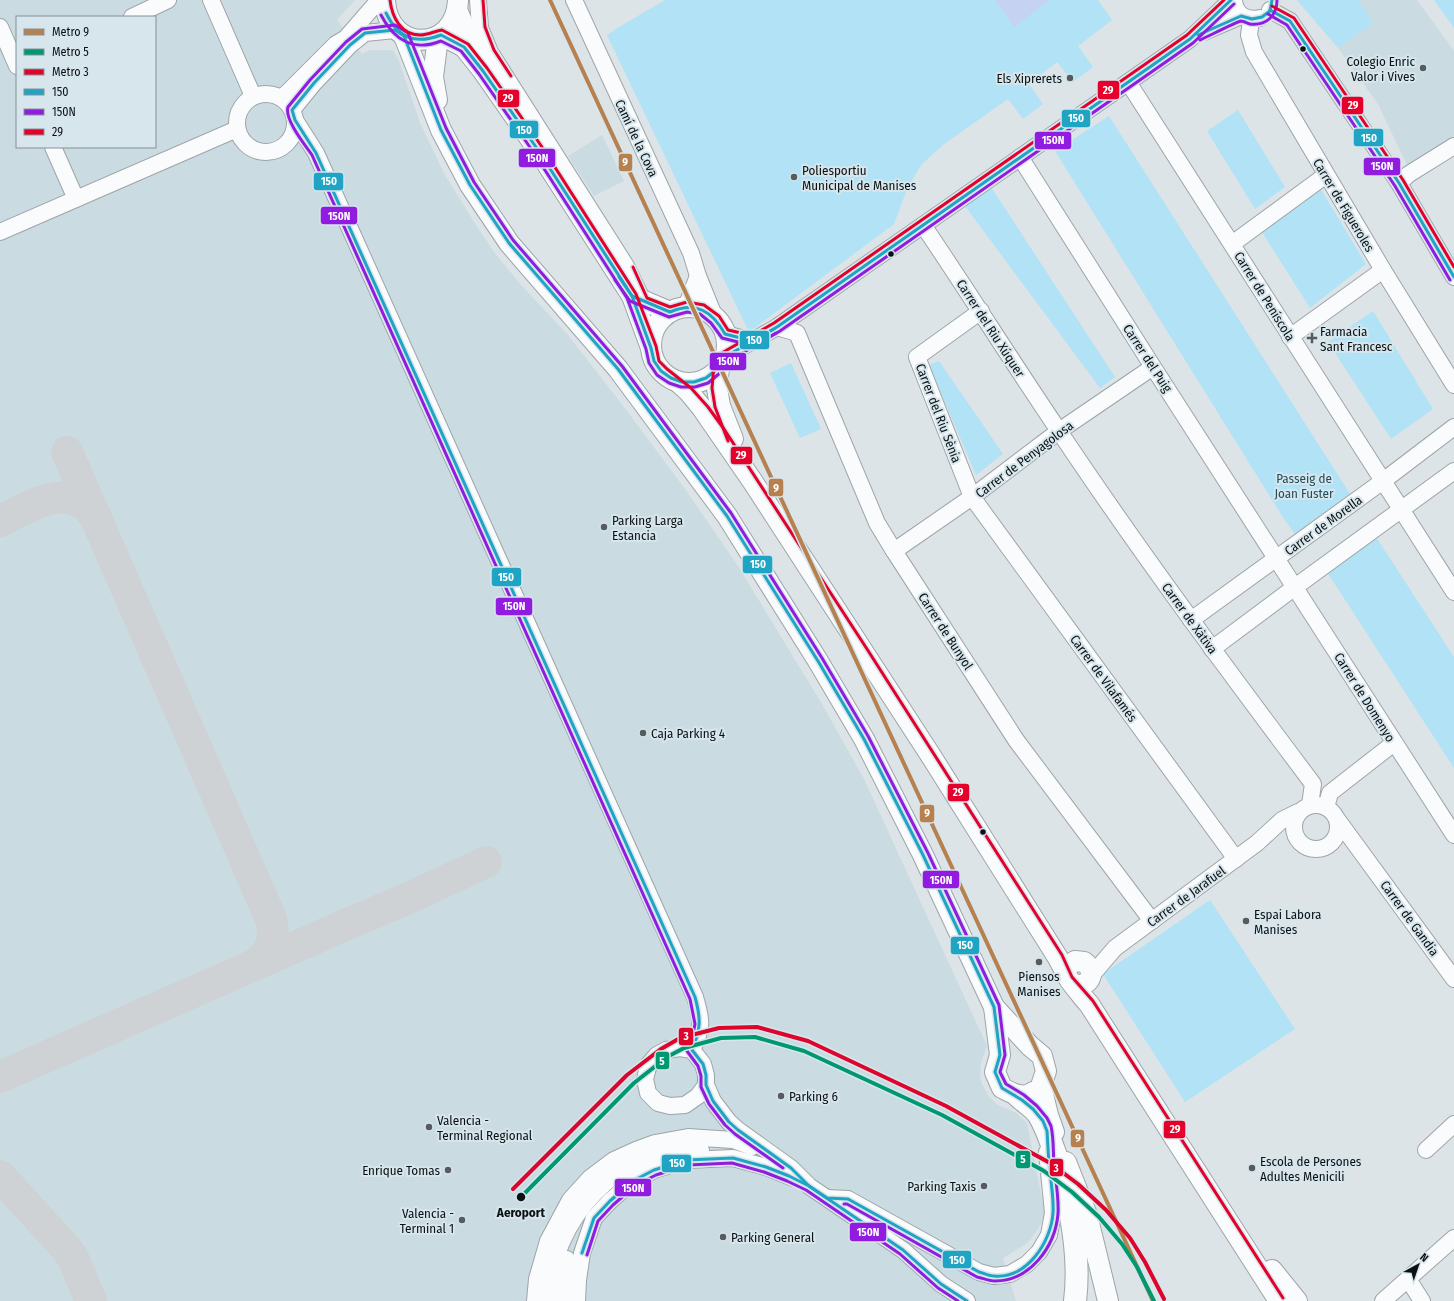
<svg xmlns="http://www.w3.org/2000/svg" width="1454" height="1301" font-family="'Fira Sans Condensed',sans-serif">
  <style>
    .built { fill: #cadbe2; fill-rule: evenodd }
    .green { fill: #b1e2f5 }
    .water { fill: #c5d2f2 }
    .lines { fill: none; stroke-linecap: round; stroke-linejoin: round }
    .taxiway { stroke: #ced2d5; stroke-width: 32 }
    .minor-casing { stroke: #9ea4a7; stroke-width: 18 }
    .major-casing { stroke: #9ea4a7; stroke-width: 22 }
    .highway-casing { stroke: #9ea4a7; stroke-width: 24 }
    .minor { stroke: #fafbfc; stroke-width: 16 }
    .major { stroke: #fafbfc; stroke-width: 20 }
    .highway { stroke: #fafbfc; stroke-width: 22 }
    .bus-1-casing { stroke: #d7e6ed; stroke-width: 6 }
    .bus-2-casing { stroke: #d7e6ed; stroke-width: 6 }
    .bus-3-casing { stroke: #d7e6ed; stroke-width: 6 }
    .bus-1 { stroke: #1fa4c4; stroke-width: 3 }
    .bus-2 { stroke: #921be0; stroke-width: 3 }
    .bus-3 { stroke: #e4002b; stroke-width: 3 }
    .metro-1-casing { stroke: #d7e6ed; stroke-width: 7 }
    .metro-2-casing { stroke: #d7e6ed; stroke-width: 7 }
    .metro-3-casing { stroke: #d7e6ed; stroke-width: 7 }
    .metro-1 { stroke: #b7814f; stroke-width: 4 }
    .metro-2 { stroke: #009870; stroke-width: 4 }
    .metro-3 { stroke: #dd052b; stroke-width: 4 }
    .bus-dot { fill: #0c1113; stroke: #d7e6ed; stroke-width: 1.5 }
    .poi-dot { fill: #555b5e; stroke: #d7e6ed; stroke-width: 1.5 }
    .labels { text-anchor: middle; stroke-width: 4; stroke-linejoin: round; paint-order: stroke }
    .poi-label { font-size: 13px; fill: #0c1113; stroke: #d7e6ed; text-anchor: start }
    .street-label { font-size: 13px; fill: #0c1113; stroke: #d7e6ed }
    .park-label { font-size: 13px; fill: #224f5f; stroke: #d7e6ed }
    .stop-label { font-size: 13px; font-weight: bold; fill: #0c1113; stroke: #d7e6ed }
    .line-badge { stroke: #d7e6ed; stroke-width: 1.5 }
    .badge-label { font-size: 11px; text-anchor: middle; font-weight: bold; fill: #fff }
  </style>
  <rect width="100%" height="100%" fill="#dce4e8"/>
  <g class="built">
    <path d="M0 0H355L337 20 362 54 370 50H393L399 61 420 123 445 175 476 225 494 252 522 286 567 334 621 403 685 489 738 566 822 704 864 779 987 1046 981 1063 980 1076 982 1084 989 1097 998 1105 1016 1113 1027 1123 1045 1214 1042 1222 1032 1238 1026 1244 1003 1258 1016 1301H0ZM17 17H155V147H17Z"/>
    <polygon points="1358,0 1417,0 1454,51 1454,139 1409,169 1378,104 1338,48 1373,23"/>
    <polygon points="602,135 624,181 594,196 568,156"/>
  </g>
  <g class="green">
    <polygon points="665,0 1098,0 1112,20 1078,46 1093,67 1073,82 1057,62 1029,84 1043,104 1023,119 1008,99 944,144 921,165 907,189 894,224 749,332 607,35 614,31 614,30"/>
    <polygon points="1297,0 1358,0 1373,23 1338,48"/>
    <polygon points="1434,0 1454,0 1454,28"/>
    <polygon points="1238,110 1285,187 1255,209 1207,131"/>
    <polygon points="1109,116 1350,494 1295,534 1284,519 1055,151"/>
    <polygon points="991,187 1115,377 1100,388 965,206"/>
    <polygon points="1320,188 1366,264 1310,308 1260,229"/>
    <polygon points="1373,311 1433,409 1391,439 1328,342"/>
    <polygon points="939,361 1003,454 976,475 929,365"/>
    <polygon points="791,363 821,429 800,438 770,373"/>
    <polygon points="1376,537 1454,657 1454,768 1327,572"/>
    <polygon points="1210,900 1295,1029 1185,1102 1103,974"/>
  </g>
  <polygon class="water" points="995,0 1050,0 1014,27"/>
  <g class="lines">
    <g class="taxiway">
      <path d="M67 452 271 919C276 939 272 952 255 964"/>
      <path d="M0 521C25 509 59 486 85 505 89 508 92 513 96 517"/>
      <polyline points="0,1077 336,929 411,897 486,862"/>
      <polyline points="0,1176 65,1247 73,1258 91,1301"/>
    </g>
    <defs>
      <g id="minor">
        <polyline points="211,0 253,96"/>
        <polyline points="478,0 480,28 490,52 626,266 640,295"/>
        <polyline points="574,0 691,253 698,276 715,318"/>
        <path d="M1234 0C1235 15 1247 21 1260 18"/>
        <polyline points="1270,10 1290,21 1399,183 1454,277"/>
        <polyline points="132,17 168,0"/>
        <polyline points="1251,20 1249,35 1254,52 1383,270 1454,385"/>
        <polyline points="0,27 17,66"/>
        <polyline points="1204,32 1241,16"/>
        <polyline points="1128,82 1454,592"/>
        <circle cx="266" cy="123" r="29"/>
        <polyline points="282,98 336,44 346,38 379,0"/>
        <polyline points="292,110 314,83 350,45 365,33 395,30"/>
        <path d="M295 120 316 153 695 997C702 1021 703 1027 692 1050"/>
        <polyline points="53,147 76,199"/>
        <polyline points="1020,157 1153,367 1454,835"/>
        <polyline points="1399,183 1409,174 1454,146"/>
        <path d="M923 225C969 293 1013 363 1059 431 1139 551 1226 668 1313 784L1310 805"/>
        <polyline points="0,232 237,129"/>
        <polyline points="1232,244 1326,175"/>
        <polyline points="686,307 698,276"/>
        <polyline points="981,311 917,357 972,497 1236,859"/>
        <polyline points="777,327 797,333 877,523 894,551 1016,740 1152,921"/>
        <polyline points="725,334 753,341"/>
        <polyline points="1290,337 1383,270"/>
        <polyline points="723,358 777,327 1190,39 1231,0"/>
        <polyline points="894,551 972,497 1059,431 1153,367"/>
        <polyline points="1191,620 1383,481 1454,427"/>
        <polyline points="1212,649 1295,587 1454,471"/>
        <circle cx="1316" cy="827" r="22"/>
        <polyline points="1326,807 1330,793 1394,743"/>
        <polyline points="1337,819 1454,979"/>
        <polyline points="1091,976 1115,948 1257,843 1282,820 1298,812"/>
        <polygon points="680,1048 692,1050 703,1064 706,1075 706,1085 698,1096 685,1105 670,1106 658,1103 648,1093 645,1079 649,1064 657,1055 666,1050"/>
        <polyline points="706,1085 713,1101 729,1122 738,1130 791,1168 809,1186 903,1250 941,1284 967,1301"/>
        <polyline points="1426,1150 1454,1124"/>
        <polyline points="827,1198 848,1199 979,1272 994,1276 1010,1274 1027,1264 1039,1252 1049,1235 1053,1213 1047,1152"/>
        <polyline points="1408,1279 1422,1301"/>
        <polyline points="535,1301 537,1279 548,1241 570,1200 590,1178 614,1160 636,1150 655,1143 688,1137 733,1140 752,1147"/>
        <path d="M548 1301C551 1221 617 1145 701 1150"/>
        <polyline points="564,1301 563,1277 567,1259"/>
        <polyline points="577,1301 578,1280 582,1253 594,1218 610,1201 633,1181 654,1170 687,1160 733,1158 766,1167 793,1178"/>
        <polyline points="1383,1301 1454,1238"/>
      </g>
      <g id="major">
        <path d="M385 0C387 53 456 53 458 0"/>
        <polyline points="457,10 478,58"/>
        <polyline points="441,35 464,47 483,71 538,150 632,296 651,348"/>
        <polyline points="404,36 441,130 470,185 509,243 618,369 727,516 818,661 864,739 923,855 994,1007 1030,1046 1042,1056 1046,1071 1041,1086 1048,1115 1054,1132"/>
        <polyline points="437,100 433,77 438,37"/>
        <polyline points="632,296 670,312"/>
        <circle cx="689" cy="345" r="38"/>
        <polyline points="719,367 717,388 720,406 733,439"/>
        <polyline points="677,381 688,391 702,408 753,482 931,756 1058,958 1066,973"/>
        <path d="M1073 984C1089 989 1098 972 1084 962L1075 961C1059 970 1068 978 1075 987 1080 993 1084 999 1089 1004L1279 1301"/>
        <path d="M994 1007 1000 1055 995 1072 1002 1088C1012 1093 1023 1100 1033 1092"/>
        <polyline points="1066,1162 1087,1215 1108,1301"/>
        <polyline points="1272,1270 1297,1301"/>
      </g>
      <path id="highway" d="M1018 1096C1024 1102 1033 1107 1038 1114 1046 1126 1050 1140 1055 1153 1069 1198 1081 1254 1075 1301"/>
    </defs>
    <use href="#minor" class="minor-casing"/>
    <use href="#major" class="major-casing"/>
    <use href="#highway" class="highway-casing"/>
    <use href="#minor" class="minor"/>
    <use href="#major" class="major"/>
    <use href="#highway" class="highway"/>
    <defs>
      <g id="bus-1">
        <polyline points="1270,10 1290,21 1399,183 1454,277"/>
        <path d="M386 13C398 38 415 45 441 35L464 47 483 71 538 150 632 296 651 348 654 361 661 371 671 378 682 382H694L706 378 716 370 723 358 777 327 1190 39 1231 0"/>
        <path d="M395 30 404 36 441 130 470 185 509 243 618 369 727 516 818 661 864 739 923 855 994 1007 1000 1055 995 1072 1002 1088 1022 1100 1033 1109 1043 1121 1047 1131C1048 1144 1048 1157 1050 1170 1051 1185 1054 1199 1053 1213 1051 1242 1027 1279 994 1276 989 1276 984 1273 979 1272L848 1199 827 1198 809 1186 791 1168 738 1130 729 1122 713 1101 706 1085V1075L703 1064 692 1050C701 1029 701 1019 695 997L316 153 295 120 292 110 314 83 350 45 365 33Z"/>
        <polyline points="1198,35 1241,16 1252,19 1262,17 1270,11 1272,0"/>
        <path d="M619 277 632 296 670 312C696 301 712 311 725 334L753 341 774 329"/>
        <polyline points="809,1186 903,1250 941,1284 967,1301"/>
        <polyline points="582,1253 594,1218 610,1201 633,1181 654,1170 687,1160 733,1158 766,1167 789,1176 809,1186"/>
      </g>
      <g id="bus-2">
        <polyline points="1268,14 1287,25 1395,186 1450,280"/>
        <path d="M381 15C394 40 414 52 441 41L461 51 479 74 534 153 627 298 646 349 649 363 657 375 669 383 681 387H695L708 383 720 373 727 362 780 331 1193 43 1234 4"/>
        <path d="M1200 40C1207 37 1236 22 1241 21 1243 21 1247 23 1250 24 1266 26 1277 16 1277 0"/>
        <polyline points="615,280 630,301 669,317 687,312 700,314 711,323 722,338 754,346 776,333"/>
        <path d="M783 1168 735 1134 725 1125 709 1104 701 1087V1076L698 1066 687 1051 693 1034 695 1024 690 999 312 155C305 145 284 119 288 107L310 80 346 42 362 29 395 25 408 33 446 128 474 182 513 240 622 366 731 513 822 658 868 736 928 853 999 1005 1005 1055 1000 1072 1006 1084 1024 1095 1037 1106 1047 1118 1051 1126C1054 1139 1053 1153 1054 1166 1056 1182 1059 1198 1058 1214 1055 1247 1030 1281 995 1281 989 1281 983 1278 977 1277L847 1204H844"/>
        <polyline points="587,1255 598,1221 613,1205 636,1185 656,1175 688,1165 732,1163 764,1172 787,1181 806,1190 900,1254 938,1288 958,1301"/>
      </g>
      <g id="bus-3">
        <path d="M390 0C392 17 401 35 420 35 428 35 435 31 442 30L468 44 487 68 542 147 636 294 656 346 659 361 667 369 691 388 708 407 724 429 867 649 1062 955 1072 977 1093 1001 1283 1298"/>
        <polyline points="483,0 485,27 494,50 511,76"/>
        <polyline points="1272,6 1294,18 1403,180 1454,267"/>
        <polyline points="633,267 647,298 670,307 687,302 704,305 719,316 728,330 754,336"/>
        <polyline points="728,441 715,407 712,388 714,365 720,354 774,323 1187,35 1224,0"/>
      </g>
    </defs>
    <use href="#bus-1" class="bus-1-casing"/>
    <use href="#bus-2" class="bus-2-casing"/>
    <use href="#bus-3" class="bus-3-casing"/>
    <use href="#bus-1" class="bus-1"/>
    <use href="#bus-2" class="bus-2"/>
    <use href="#bus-3" class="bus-3"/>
    <defs>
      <polyline id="metro-1" points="550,0 1153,1301"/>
      <polyline id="metro-2" points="521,1197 634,1083 667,1057 684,1048 721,1038 755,1037 804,1051 942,1115 1044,1171 1072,1192 1099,1217 1122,1244 1137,1267 1154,1301"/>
      <polyline id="metro-3" points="513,1189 627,1075 661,1049 680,1038 719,1028 757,1027 808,1041 946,1106 1050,1163 1078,1184 1106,1210 1130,1238 1145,1262 1164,1299"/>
    </defs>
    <use href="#metro-1" class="metro-1-casing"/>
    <use href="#metro-2" class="metro-2-casing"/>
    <use href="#metro-3" class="metro-3-casing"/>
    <use href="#metro-1" class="metro-1"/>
    <use href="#metro-2" class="metro-2"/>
    <use href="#metro-3" class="metro-3"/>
  </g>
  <g class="bus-dot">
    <circle cx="1303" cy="49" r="3.5"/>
    <circle cx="891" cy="254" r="3.5"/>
    <circle cx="983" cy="832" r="3.5"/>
    <circle cx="521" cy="1197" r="5"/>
  </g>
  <g class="poi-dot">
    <circle cx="1423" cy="68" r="4"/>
    <circle cx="1070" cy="78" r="4"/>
    <circle cx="794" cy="177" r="4"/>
    <path d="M1310 332h4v4h4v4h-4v4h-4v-4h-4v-4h4z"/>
    <circle cx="604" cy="527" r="4"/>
    <circle cx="643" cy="733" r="4"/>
    <circle cx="1246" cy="921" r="4"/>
    <circle cx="1039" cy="962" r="4"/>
    <circle cx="781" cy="1096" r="4"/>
    <circle cx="429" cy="1127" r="4"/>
    <circle cx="1252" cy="1168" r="4"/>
    <circle cx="448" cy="1170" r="4"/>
    <circle cx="984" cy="1186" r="4"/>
    <circle cx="462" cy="1220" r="4"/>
    <circle cx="723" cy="1237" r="4"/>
  </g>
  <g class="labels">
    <g class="poi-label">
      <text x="1415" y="66" text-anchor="end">Colegio Enric<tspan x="1415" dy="15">Valor i Vives</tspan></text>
      <text x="1062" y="83" text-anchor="end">Els Xiprerets</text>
      <text x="802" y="175">Poliesportiu<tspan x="802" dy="15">Municipal de Manises</tspan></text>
      <text x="1320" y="336">Farmacia<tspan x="1320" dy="15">Sant Francesc</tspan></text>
      <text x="612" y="525">Parking Larga<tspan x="612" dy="15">Estancia</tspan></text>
      <text x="651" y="738">Caja Parking 4</text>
      <text x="1254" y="919">Espai Labora<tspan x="1254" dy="15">Manises</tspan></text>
      <text x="1039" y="981" text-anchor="middle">Piensos<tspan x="1039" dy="15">Manises</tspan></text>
      <text x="789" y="1101">Parking 6</text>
      <text x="437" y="1125">Valencia -<tspan x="437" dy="15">Terminal Regional</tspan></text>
      <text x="1260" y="1166">Escola de Persones<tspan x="1260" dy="15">Adultes Menicili</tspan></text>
      <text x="440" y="1175" text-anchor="end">Enrique Tomas</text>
      <text x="976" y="1191" text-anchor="end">Parking Taxis</text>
      <text x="454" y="1218" text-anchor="end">Valencia -<tspan x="454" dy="15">Terminal 1</tspan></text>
      <text x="731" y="1242">Parking General</text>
    </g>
    <g class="street-label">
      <text transform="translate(637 138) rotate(65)" y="5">Camí de la Cova</text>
      <text transform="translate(1344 205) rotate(59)" y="5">Carrer de Figueroles</text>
      <text transform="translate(1265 296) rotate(58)" y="5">Carrer de Peníscola</text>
      <text transform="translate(991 328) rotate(57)" y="5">Carrer del Riu Xúquer</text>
      <text transform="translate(1148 358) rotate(57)" y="5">Carrer del Puig</text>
      <text transform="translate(939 413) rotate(69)" y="5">Carrer del Riu Sènia</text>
      <text transform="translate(1024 459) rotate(-37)" y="5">Carrer de Penyagolosa</text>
      <text transform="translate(1323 525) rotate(-36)" y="5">Carrer de Morella</text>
      <text transform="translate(1190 618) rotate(54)" y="5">Carrer de Xàtiva</text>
      <text transform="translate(946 631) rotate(57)" y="5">Carrer de Bunyol</text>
      <text transform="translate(1104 678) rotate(54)" y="5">Carrer de Vilafamés</text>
      <text transform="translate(1365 697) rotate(58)" y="5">Carrer de Domenyo</text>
      <text transform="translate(1186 896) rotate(-36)" y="5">Carrer de Jarafuel</text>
      <text transform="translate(1410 918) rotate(54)" y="5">Carrer de Gandia</text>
    </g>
    <g class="park-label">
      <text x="1304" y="483">Passeig de<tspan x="1304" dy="15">Joan Fuster</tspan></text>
    </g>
    <g class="stop-label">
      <text x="521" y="1217">Aeroport</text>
    </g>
  </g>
  <g class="line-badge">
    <rect x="1097" y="80" width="23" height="20" rx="4" fill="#e4002b"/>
    <rect x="497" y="89" width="23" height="19" rx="4" fill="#e4002b"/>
    <rect x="1341" y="96" width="23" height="19" rx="4" fill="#e4002b"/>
    <rect x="1061" y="109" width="30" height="19" rx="4" fill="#1fa4c4"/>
    <rect x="509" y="120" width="30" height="19" rx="4" fill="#1fa4c4"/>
    <rect x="1353" y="128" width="31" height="19" rx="4" fill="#1fa4c4"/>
    <rect x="1034" y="131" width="38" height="19" rx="4" fill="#921be0"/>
    <rect x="518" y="148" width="38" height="20" rx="4" fill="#921be0"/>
    <rect x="618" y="153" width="15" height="19" rx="4" fill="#b7814f"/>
    <rect x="1363" y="157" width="38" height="19" rx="4" fill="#921be0"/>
    <rect x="313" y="172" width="31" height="19" rx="4" fill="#1fa4c4"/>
    <rect x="320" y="206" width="38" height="19" rx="4" fill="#921be0"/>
    <rect x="739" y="330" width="31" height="20" rx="4" fill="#1fa4c4"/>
    <rect x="709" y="352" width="38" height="19" rx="4" fill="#921be0"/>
    <rect x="730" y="446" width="23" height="19" rx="4" fill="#e4002b"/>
    <rect x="768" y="478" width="16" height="19" rx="4" fill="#b7814f"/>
    <rect x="742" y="555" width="31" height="19" rx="4" fill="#1fa4c4"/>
    <rect x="491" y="567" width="31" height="20" rx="4" fill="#1fa4c4"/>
    <rect x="495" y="597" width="38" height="19" rx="4" fill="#921be0"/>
    <rect x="947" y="783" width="23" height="19" rx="4" fill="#e4002b"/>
    <rect x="919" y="804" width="16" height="19" rx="4" fill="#b7814f"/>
    <rect x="922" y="870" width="38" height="19" rx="4" fill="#921be0"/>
    <rect x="950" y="936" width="30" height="19" rx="4" fill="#1fa4c4"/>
    <rect x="678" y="1027" width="16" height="19" rx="4" fill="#dd052b"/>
    <rect x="655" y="1051" width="15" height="19" rx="4" fill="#009870"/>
    <rect x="1163" y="1120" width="23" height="19" rx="4" fill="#e4002b"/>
    <rect x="1070" y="1129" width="15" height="19" rx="4" fill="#b7814f"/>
    <rect x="1015" y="1150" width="16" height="19" rx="4" fill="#009870"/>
    <rect x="661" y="1154" width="31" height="19" rx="4" fill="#1fa4c4"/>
    <rect x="1049" y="1158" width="15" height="19" rx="4" fill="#dd052b"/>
    <rect x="614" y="1178" width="38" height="19" rx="4" fill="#921be0"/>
    <rect x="849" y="1222" width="38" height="20" rx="4" fill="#921be0"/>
    <rect x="942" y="1250" width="30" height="19" rx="4" fill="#1fa4c4"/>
  </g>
  <g class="badge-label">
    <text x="1108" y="94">29</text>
    <text x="508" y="102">29</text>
    <text x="1353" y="109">29</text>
    <text x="1076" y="122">150</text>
    <text x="524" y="134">150</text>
    <text x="1369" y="142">150</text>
    <text x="1053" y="144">150N</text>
    <text x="537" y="162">150N</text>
    <text x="625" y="166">9</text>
    <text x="1382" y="170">150N</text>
    <text x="329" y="185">150</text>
    <text x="339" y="220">150N</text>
    <text x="754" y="344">150</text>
    <text x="728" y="365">150N</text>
    <text x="741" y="459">29</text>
    <text x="776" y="492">9</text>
    <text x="758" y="568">150</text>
    <text x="506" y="581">150</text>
    <text x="514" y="610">150N</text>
    <text x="958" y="796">29</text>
    <text x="927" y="817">9</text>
    <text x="941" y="884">150N</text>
    <text x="965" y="949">150</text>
    <text x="686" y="1040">3</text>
    <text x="662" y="1065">5</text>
    <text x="1175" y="1133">29</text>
    <text x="1078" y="1142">9</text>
    <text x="1023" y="1163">5</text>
    <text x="677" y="1167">150</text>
    <text x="1056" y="1172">3</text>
    <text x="633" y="1192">150N</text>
    <text x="868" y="1236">150N</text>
    <text x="957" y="1264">150</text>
  </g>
  <rect x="16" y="16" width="140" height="132" fill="#d7e6ed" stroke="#869196"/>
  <rect x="24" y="29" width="20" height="6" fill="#b7814f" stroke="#869196"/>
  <text x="52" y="36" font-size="12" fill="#0c1113">Metro 9</text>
  <rect x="24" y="49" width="20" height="6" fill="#009870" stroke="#869196"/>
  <text x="52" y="56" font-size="12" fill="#0c1113">Metro 5</text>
  <rect x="24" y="69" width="20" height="6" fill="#dd052b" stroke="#869196"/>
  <text x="52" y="76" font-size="12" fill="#0c1113">Metro 3</text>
  <rect x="24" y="89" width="20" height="6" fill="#1fa4c4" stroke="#869196"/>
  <text x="52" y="96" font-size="12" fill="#0c1113">150</text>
  <rect x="24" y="109" width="20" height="6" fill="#921be0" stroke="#869196"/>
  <text x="52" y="116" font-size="12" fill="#0c1113">150N</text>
  <rect x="24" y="129" width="20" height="6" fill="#e4002b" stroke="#869196"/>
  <text x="52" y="136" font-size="12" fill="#0c1113">29</text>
  <g transform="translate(1418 1265) rotate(40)" stroke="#d7e6ed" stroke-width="3" paint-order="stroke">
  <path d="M0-3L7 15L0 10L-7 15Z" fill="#0c1113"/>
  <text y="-6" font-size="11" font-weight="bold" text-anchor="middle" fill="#0c1113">N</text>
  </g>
</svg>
